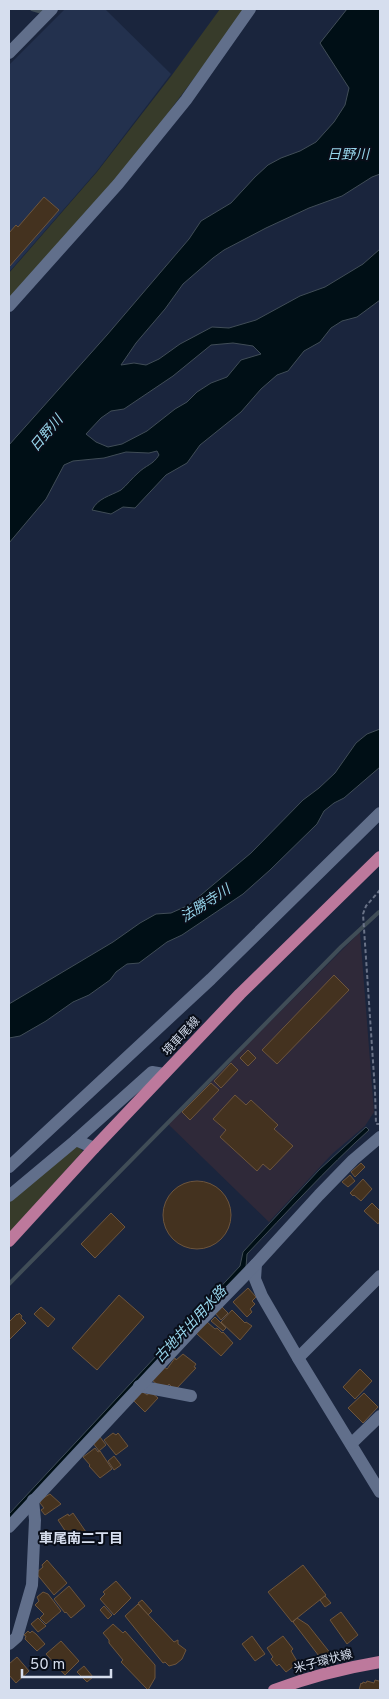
<svg xmlns="http://www.w3.org/2000/svg" width="389" height="1699" font-family="Overpass,'Noto Sans JP',sans-serif">
  <style>
    .commercial { fill: #2f2939 }
    .built { fill: #23314e }
    .green { fill: #373b2a }
    .water { fill: #000f16; stroke: #404d57; fill-rule: evenodd }
    .lines { fill: none; stroke-linecap: round; stroke-linejoin: round }
    .stream { stroke: #404d57; stroke-width: 4 }
    .building { fill: #44321f; stroke: #6d553d }
    .path { stroke: #697287; stroke-width: 2; stroke-dasharray: 4 2.5; stroke-linecap: butt }
    .minor { stroke: #616f8b; stroke-width: 12 }
    .major { stroke: #bd799c; stroke-width: 12 }
    .labels { text-anchor: middle; stroke-width: 4; stroke-linejoin: round; paint-order: stroke }
    .street-label { font-size: 12px; fill: #d6deee; stroke: #090e19 }
    .water-label { font-size: 14px; font-style: italic; fill: #96d4ea; stroke: #090e19 }
    .neighbourhood-label { font-size: 14px; font-weight: bold; fill: #d6deee; stroke: #090e19 }
  </style>
  <rect width="100%" height="100%" fill="#1a253d"/>
  <polygon class="commercial" points="360,932 374,1112 365,1126 332,1154 269,1222 168,1124"/>
  <polygon class="built" points="65,9 105,9 171,74 97,171 9,272 9,65"/>
  <g class="green">
    <polygon points="220,9 244,9 216,49 123,173 9,300 9,273 97,172 172,75"/>
    <polygon points="77,1146 83,1151 9,1233 9,1199"/>
  </g>
  <g class="water">
    <path d="M347 9H380V174L372 177 342 196 309 208 266 228 224 250 213 258 183 284 165 309 136 343 121 365 134 363 146 365 159 359 180 344 212 327 229 328 256 320 300 296 325 287 363 264 380 249V300L357 317 342 321 331 328 320 342 304 351 288 371 277 375 261 389 241 412 200 445 187 463 166 475 135 508 123 507 111 514 92 510C98 498 110 496 121 490 127 485 132 478 138 473 146 465 153 465 159 455L157 451 149 453 126 452 104 458 73 461 64 465 46 499 9 543V445L107 335 189 239 201 221 231 203 255 177 268 165 281 158 300 151 316 142 334 122 345 105 349 88 320 43ZM233 343 253 346 261 354 241 360 227 377 211 383 197 392 187 402 175 409 147 431 122 444 108 447 96 442 86 434 101 418 111 411 124 409 173 376 211 345Z"/>
    <polygon points="380,729 380,767 344,798 334,803 324,811 317,824 270,870 243,894 182,935 167,942 139,963 127,964 116,972 110,980 89,995 73,1002 46,1021 20,1036 9,1038 9,1004 113,942 140,923 156,914 171,913 189,905 251,853 303,800 319,788 335,773 356,743 367,734"/>
    <path d="M366 1127 369 1130C326 1169 287 1212 247 1254L246 1267 9 1521V1514L240 1266 243 1252 319 1170Z"/>
  </g>
  <g class="lines">
    <g class="stream">
      <polyline points="32,9 42,12"/>
      <polyline points="9,1284 341,947 379,912"/>
    </g>
  </g>
  <g class="building">
    <polygon points="44,197 59,210 9,267 9,233 16,225 18,227"/>
    <polygon points="334,975 349,990 277,1064 262,1050"/>
    <polygon points="248,1050 256,1058 248,1066 240,1058"/>
    <polygon points="231,1063 238,1070 221,1088 214,1081"/>
    <polygon points="211,1083 219,1090 190,1120 182,1112"/>
    <polygon points="235,1095 246,1105 251,1100 278,1125 274,1129 293,1146 270,1170 263,1164 257,1171 220,1137 226,1130 213,1119"/>
    <polygon points="361,1163 365,1167 355,1177 351,1172"/>
    <polygon points="350,1175 355,1181 348,1187 342,1182"/>
    <polygon points="363,1179 372,1189 361,1201 354,1195 353,1196 350,1193"/>
    <circle cx="197" cy="1215" r="34"/>
    <polygon points="372,1203 380,1211 380,1221 378,1224 364,1211"/>
    <polygon points="111,1213 125,1227 95,1258 81,1244"/>
    <polygon points="248,1288 256,1297 252,1301 255,1304 250,1309 252,1312 247,1317 233,1302"/>
    <polygon points="119,1295 144,1317 97,1370 72,1348"/>
    <polygon points="221,1306 228,1313 221,1320 215,1313"/>
    <polygon points="41,1307 55,1319 48,1327 34,1314"/>
    <polygon points="232,1310 245,1323 246,1322 252,1326 240,1340 221,1322"/>
    <polygon points="19,1313 22,1316 21,1318 26,1323 9,1340 9,1320 10,1321 17,1314 18,1315"/>
    <polygon points="215,1317 226,1328 223,1331 211,1321"/>
    <polygon points="207,1322 215,1329 217,1328 222,1333 223,1332 233,1343 221,1356 196,1333"/>
    <polygon points="183,1354 196,1364 194,1367 196,1368 176,1389 175,1390 169,1384 166,1388 159,1386 152,1380 164,1367 167,1369 175,1358 176,1360"/>
    <polygon points="360,1369 372,1381 355,1399 343,1387"/>
    <polygon points="142,1391 147,1395 151,1392 158,1398 145,1412 133,1400"/>
    <polygon points="364,1393 378,1407 363,1423 348,1408"/>
    <polygon points="113,1433 116,1435 118,1433 128,1446 116,1455 104,1440"/>
    <polygon points="100,1437 106,1445 99,1451 93,1443"/>
    <polygon points="95,1448 98,1452 100,1451 112,1469 100,1478 89,1466 90,1465 83,1457"/>
    <polygon points="114,1456 121,1465 114,1470 108,1461"/>
    <polygon points="50,1494 61,1504 45,1515 41,1510 44,1508 40,1503 40,1500"/>
    <polygon points="73,1513 86,1532 72,1541 58,1520 68,1514 69,1516"/>
    <polygon points="47,1560 67,1583 54,1595 36,1573 43,1567 42,1565"/>
    <polygon points="303,1565 326,1595 292,1622 268,1592"/>
    <polygon points="116,1581 131,1598 114,1615 100,1599 105,1594 103,1592"/>
    <polygon points="69,1586 85,1606 71,1618 66,1612 65,1613 54,1599"/>
    <polygon points="43,1592 48,1594 61,1611 46,1624 40,1618 44,1614 35,1605 39,1601 37,1597"/>
    <polygon points="325,1596 331,1603 325,1607 320,1600"/>
    <polygon points="142,1600 152,1611 148,1615 138,1603"/>
    <polygon points="138,1604 174,1642 178,1640 178,1644 186,1650 182,1659 176,1664 169,1666 165,1662 163,1663 125,1616"/>
    <polygon points="104,1606 112,1615 108,1619 100,1610"/>
    <polygon points="341,1612 358,1635 347,1644 330,1620"/>
    <polygon points="38,1618 46,1626 38,1632 31,1624"/>
    <polygon points="297,1618 308,1625 331,1654 322,1660 293,1622"/>
    <polygon points="113,1624 123,1633 125,1631 155,1665 155,1678 148,1690 121,1662 123,1660 109,1643 109,1640 103,1633"/>
    <polygon points="28,1631 30,1633 32,1631 36,1634 45,1644 37,1651 25,1639 26,1636 24,1635"/>
    <polygon points="252,1636 265,1654 255,1661 242,1644"/>
    <polygon points="283,1636 293,1649 291,1651 298,1663 286,1672 279,1664 277,1666 271,1659 273,1657 267,1648"/>
    <polygon points="61,1641 79,1661 65,1675 46,1654"/>
    <polygon points="17,1657 29,1671 16,1683 9,1675 9,1664"/>
    <polygon points="84,1666 93,1677 87,1682 77,1672"/>
    <polygon points="375,1680 379,1681 380,1680 380,1690 359,1690 361,1683 362,1684 363,1682 366,1683 367,1681 374,1683"/>
  </g>
  <g class="lines">
    <polyline class="path" points="380,890 366,906 363,914 375,1091 376,1124 380,1124"/>
    <g class="minor">
      <polyline points="9,53 52,9"/>
      <polyline points="9,306 118,184 186,100 250,9"/>
      <polyline points="76,1140 152,1072 164,1074"/>
      <polyline points="9,1167 211,979 380,813"/>
      <polyline points="9,1196 76,1140 94,1148"/>
      <polyline points="256,1264 255,1279 262,1296 298,1358 380,1492"/>
      <polyline points="298,1358 380,1276"/>
      <polyline points="139,1386 191,1396"/>
      <polyline points="351,1444 380,1416"/>
      <polyline points="9,1527 196,1326 256,1264 319,1195 353,1160 380,1137"/>
      <polyline points="9,1644 17,1637 32,1585 35,1520 33,1500"/>
    </g>
    <g class="major">
      <polyline points="9,1241 94,1148 240,994 380,857"/>
      <path d="M274 1690C309 1677 344 1668 380 1662"/>
    </g>
  </g>
  <g class="labels">
    <g class="street-label">
      <text transform="translate(181 1036) rotate(-47)" y="4">境車尾線</text>
      <text transform="translate(323 1661) rotate(-15)" y="4">米子環状線</text>
    </g>
    <g class="water-label">
      <text x="348" y="159">日野川</text>
      <text transform="translate(46 433) rotate(-50)" y="5">日野川</text>
      <text transform="translate(205 903) rotate(-33)" y="5">法勝寺川</text>
      <text transform="translate(190 1324) rotate(-47)" y="5">古地井出用水路</text>
    </g>
    <g class="neighbourhood-label">
      <text x="81" y="1543">車尾南二丁目</text>
    </g>
  </g>
  <rect width="389" height="1699" fill="none" stroke="#d6deee" stroke-width="20"/>
  <path d="M22 1669v8h89v-8" fill="none" stroke="#d6deee" stroke-width="2.5"/>
  <text x="30" y="1669" font-size="15" fill="#d6deee" stroke="#090e19" stroke-width="4" paint-order="stroke">50 m</text>
</svg>
